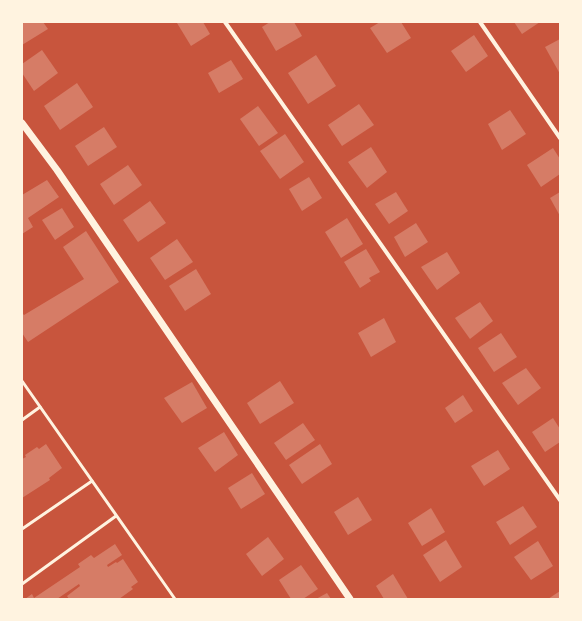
<svg xmlns="http://www.w3.org/2000/svg" width="582" height="621" font-family="Overpass,sans-serif">
  <style>
    .building { fill: #d67c66 }
    .lines { fill: none; stroke-linecap: round; stroke-linejoin: round }
    .service { stroke: #fff3e0; stroke-width: 3 }
    .minor { stroke: #fff3e0; stroke-width: 4 }
    .tertiary { stroke: #fff3e0; stroke-width: 7 }
  </style>
  <rect width="100%" height="100%" fill="#c8553d"/>
  <g class="building">
    <polygon points="22,22 43,22 48,29 22,45"/>
    <polygon points="178,22 203,22 210,34 191,46 177,23"/>
    <polygon points="270,22 294,22 302,36 276,51 262,27"/>
    <polygon points="380,22 401,22 411,38 387,53 370,28"/>
    <polygon points="514,22 540,22 522,34"/>
    <polygon points="474,35 488,56 466,72 451,51"/>
    <polygon points="560,39 560,74 545,47"/>
    <polygon points="42,50 58,73 34,91 22,73 22,64"/>
    <polygon points="316,55 336,86 308,104 288,73"/>
    <polygon points="231,60 243,79 219,93 208,73"/>
    <polygon points="77,83 93,107 60,130 44,106"/>
    <polygon points="359,104 374,125 342,146 328,125"/>
    <polygon points="258,106 278,133 259,146 240,119"/>
    <polygon points="510,110 526,134 502,150 488,124"/>
    <polygon points="104,127 117,147 88,166 75,146"/>
    <polygon points="285,134 304,162 280,179 260,151"/>
    <polygon points="371,147 387,172 367,188 348,162"/>
    <polygon points="553,148 560,159 560,174 541,187 527,165"/>
    <polygon points="128,165 142,185 114,205 100,184"/>
    <polygon points="309,177 322,198 302,211 289,189"/>
    <polygon points="47,180 59,197 28,218 33,227 22,234 22,195"/>
    <polygon points="396,192 408,211 389,224 375,204"/>
    <polygon points="560,192 560,216 550,198"/>
    <polygon points="150,201 166,223 138,242 123,220"/>
    <polygon points="62,208 74,227 55,240 42,220"/>
    <polygon points="347,218 363,244 341,258 325,232"/>
    <polygon points="416,223 428,242 405,257 394,237"/>
    <polygon points="86,231 119,282 28,342 22,333 22,313 24,315 84,279 63,247"/>
    <polygon points="177,239 193,262 165,280 150,258"/>
    <polygon points="366,249 380,272 369,278 371,281 360,288 344,262"/>
    <polygon points="447,252 460,273 437,290 421,267"/>
    <polygon points="196,269 211,294 185,311 169,286"/>
    <polygon points="480,302 493,321 470,339 455,318"/>
    <polygon points="384,318 396,342 371,357 358,333"/>
    <polygon points="501,333 517,357 494,372 478,348"/>
    <polygon points="526,368 541,388 518,405 502,383"/>
    <polygon points="280,381 294,403 260,424 247,403"/>
    <polygon points="192,382 207,408 182,423 164,398"/>
    <polygon points="463,395 473,411 455,423 445,408"/>
    <polygon points="553,418 560,429 560,442 545,452 532,432"/>
    <polygon points="303,423 315,440 286,460 274,443"/>
    <polygon points="224,432 238,455 215,472 198,448"/>
    <polygon points="46,444 62,468 49,478 50,480 22,498 22,459 26,457 25,455 37,447 39,449"/>
    <polygon points="320,444 332,464 302,484 289,465"/>
    <polygon points="498,450 510,469 484,486 471,466"/>
    <polygon points="252,473 265,494 241,509 228,488"/>
    <polygon points="358,497 372,520 348,535 334,512"/>
    <polygon points="523,506 537,527 510,545 496,522"/>
    <polygon points="431,508 445,532 422,546 408,523"/>
    <polygon points="268,537 284,559 262,576 246,554"/>
    <polygon points="446,540 462,567 440,582 423,555"/>
    <polygon points="538,541 553,566 531,580 514,557"/>
    <polygon points="115,544 122,555 107,565 108,567 116,562 117,563 123,559 138,582 131,587 133,589 119,599 118,598 116,599 69,599 67,596 80,586 79,584 57,599 25,599 32,594 34,598 80,567 78,564 91,555 94,558"/>
    <polygon points="301,565 318,589 303,599 291,599 279,580"/>
    <polygon points="393,574 408,599 384,599 376,586"/>
    <polygon points="560,591 560,599 548,599"/>
    <polygon points="327,593 331,599 316,599"/>
  </g>
  <g class="lines">
    <g class="service">
      <polyline points="22,381 175,599"/>
      <polyline points="22,420 40,407"/>
      <polyline points="22,529 92,481"/>
      <polyline points="22,584 116,516"/>
    </g>
    <g class="minor">
      <polyline points="225,22 560,500"/>
      <polyline points="480,22 560,138"/>
    </g>
    <polyline class="tertiary" points="22,123 57,170 350,599"/>
  </g>
  <rect width="582" height="621" fill="none" stroke="#fff3e0" stroke-width="46"/>
</svg>
